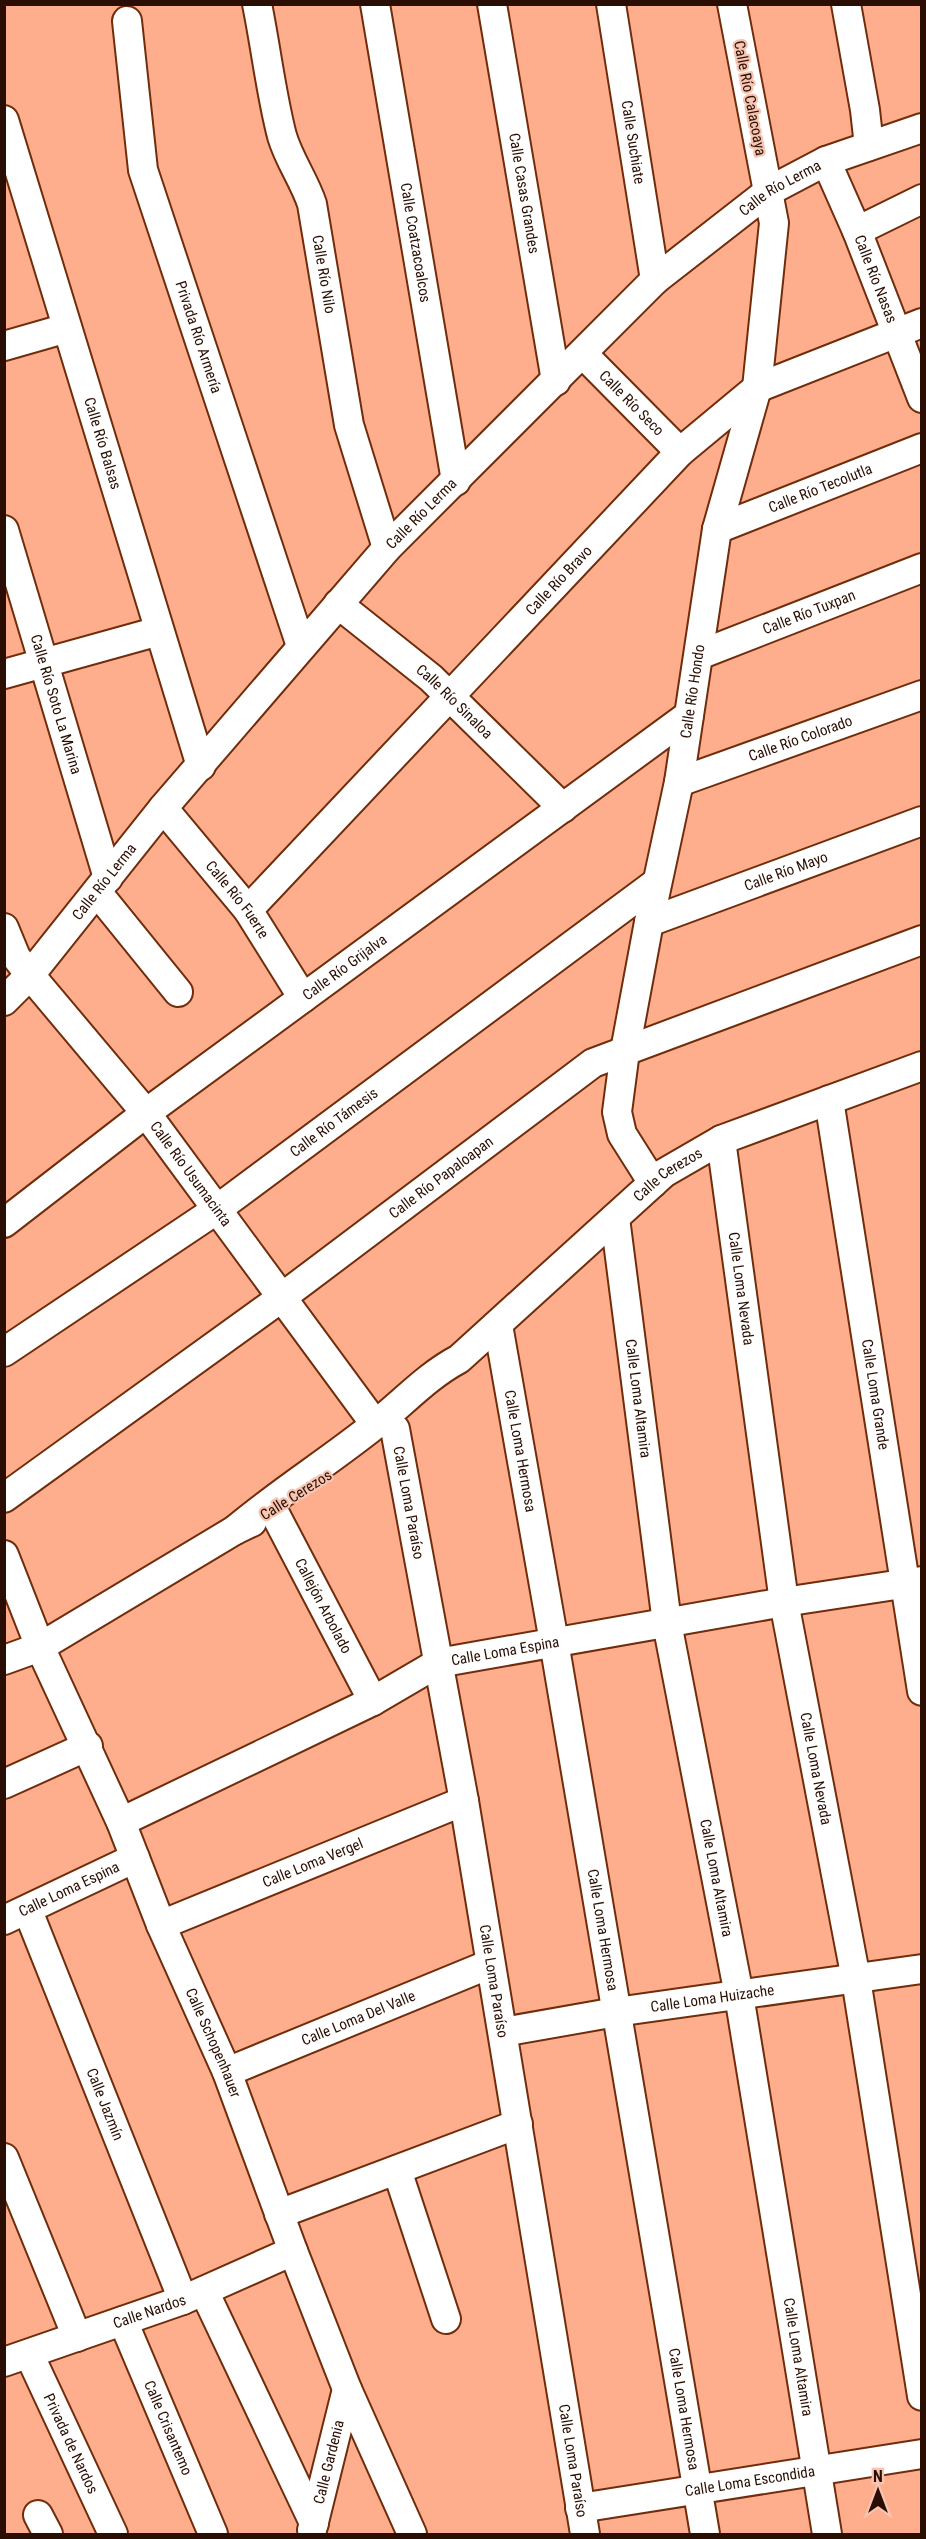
<svg xmlns="http://www.w3.org/2000/svg" width="926" height="2539" font-family="'Roboto Condensed',sans-serif">
  <style>
    .lines { fill: none; stroke-linecap: round; stroke-linejoin: round }
    .minor-casing { stroke: #702d0b; stroke-width: 32 }
    .minor { stroke: #fff; stroke-width: 28 }
    .labels { text-anchor: middle; stroke-width: 4.5; stroke-linejoin: round; paint-order: stroke }
    .street-label { font-size: 15px; fill: #2b0e03; stroke: #f6c5b1 }
  </style>
  <rect width="100%" height="100%" fill="#feae8d"/>
  <g class="lines">
    <defs>
      <g id="minor">
        <path id="s1" d="M257 4C266 48 271 94 282 136 289 160 304 180 312 204L349 425 387 548"/>
        <path id="s2" d="M375 4 456 481"/>
        <path id="s3" d="M492 4 556 381"/>
        <path id="s4" d="M611 4 655 280"/>
        <polyline points="846,4 865,110 869,146"/>
        <path id="s5" d="M127 21 143 170 301 646"/>
        <path id="s6" d="M4 120 201 766"/>
        <path id="s7" d="M826 161 857 231 922 398"/>
        <polyline points="857,231 922,199"/>
        <polyline points="4,346 67,328"/>
        <path id="s8" d="M583 354 680 452"/>
        <path id="s9" d="M717 529 922 448"/>
        <path id="s10" d="M4 530 108 878"/>
        <path id="s11" d="M338 604 431 678 563 808"/>
        <path id="s12" d="M699 655 922 568"/>
        <polyline points="4,674 159,631"/>
        <path id="s13" d="M679 782 922 695"/>
        <path id="s14" d="M163 808 248 910 303 998"/>
        <polyline points="97,892 178,992"/>
        <path id="s15" d="M248 910 680 452 757 388 922 323"/>
        <path id="s16" d="M649 922 922 821"/>
        <path id="s17" d="M4 928 16 957 30 975 146 1113 375 1424"/>
        <path id="s18" d="M4 1001 30 975 163 808 387 548 655 280 769 191 826 161 922 128"/>
        <path id="s19" d="M829 1100 922 1691"/>
        <path id="s20" d="M721 1140 784 1602 856 1979 922 2396"/>
        <path id="s21" d="M653 1183 622 1134 617 1112 625 1051 649 922 679 782 717 529 757 388 774 223 732 4"/>
        <path id="s22" d="M615 1218 667 1623 739 1995 827 2534"/>
        <path id="s23" d="M4 1223 146 1113 689 715"/>
        <path id="s24" d="M498 1325 554 1642 705 2534"/>
        <path id="s25" d="M4 1352 216 1210 656 883"/>
        <path id="s26" d="M395 1429 464 1801 585 2534"/>
        <path id="s27" d="M4 1498 281 1298 593 1063 922 940"/>
        <path id="s28" d="M274 1512 373 1701"/>
        <path id="s29" d="M235 1530C280 1492 330 1461 376 1424 404 1402 427 1376 459 1359L664 1173 721 1140 922 1066"/>
        <path id="s30" d="M4 1555 40 1647 121 1822 161 1925 227 2072 293 2251 347 2389 412 2534"/>
        <polyline points="4,1660 40,1647 235,1530 252,1522"/>
        <polyline points="4,1784 88,1746"/>
        <path id="s31" d="M121 1822 373 1701 438 1663 784 1602 922 1581"/>
        <path id="s32" d="M28 1911 183 2300"/>
        <path id="s33" d="M4 1920 135 1858"/>
        <path id="s34" d="M161 1925 464 1801"/>
        <path id="s35" d="M503 2032 616 2012 922 1969"/>
        <path id="s36" d="M227 2072 490 1964"/>
        <polyline points="4,2158 77,2337"/>
        <polyline points="397,2170 446,2319"/>
        <polyline points="279,2214 518,2124"/>
        <polyline points="204,2291 314,2523"/>
        <path id="s37" d="M123 2321 213 2534"/>
        <path id="s38" d="M29 2354 113 2534"/>
        <path id="s39" d="M4 2362 183 2300 293 2251"/>
        <path id="s40" d="M580 2508 922 2454"/>
        <polyline points="38,2515 48,2534"/>
        <path id="s41" d="M312 2530 347 2389"/>
      </g>
    </defs>
    <use href="#minor" class="minor-casing"/>
    <use href="#minor" class="minor"/>
  </g>
  <g class="labels">
    <g class="street-label">
      <text transform="translate(750 98) rotate(79)" y="5">Calle Río Calacoaya</text>
      <text dy="5" stroke="none"><textPath href="#s4" startOffset="140">Calle Suchiate</textPath></text>
      <text dy="5" stroke="none"><textPath href="#s18" startOffset="1128">Calle Río Lerma</textPath></text>
      <text dy="5" stroke="none"><textPath href="#s3" startOffset="192">Calle Casas Grandes</textPath></text>
      <text dy="5" stroke="none"><textPath href="#s2" startOffset="242">Calle Coatzacoalcos</textPath></text>
      <text dy="5" stroke="none"><textPath href="#s1" startOffset="280">Calle Río Nilo</textPath></text>
      <text dy="5" stroke="none"><textPath href="#s7" startOffset="128">Calle Río Nasas</textPath></text>
      <text dy="5" stroke="none"><textPath href="#s5" startOffset="326">Privada Río Armería</textPath></text>
      <text dy="5" stroke="none"><textPath href="#s8" startOffset="69">Calle Río Seco</textPath></text>
      <text dy="5" stroke="none"><textPath href="#s6" startOffset="338">Calle Río Balsas</textPath></text>
      <text dy="5" stroke="none"><textPath href="#s9" startOffset="111">Calle Río Tecolutla</textPath></text>
      <text dy="5" stroke="none"><textPath href="#s18" startOffset="642">Calle Río Lerma</textPath></text>
      <text dy="5" stroke="none"><textPath href="#s15" startOffset="453">Calle Río Bravo</textPath></text>
      <text dy="5" stroke="none"><textPath href="#s12" startOffset="118">Calle Río Tuxpan</textPath></text>
      <text dy="5" stroke="none"><textPath href="#s21" startOffset="508">Calle Río Hondo</textPath></text>
      <text dy="5" stroke="none"><textPath href="#s11" startOffset="152">Calle Río Sinaloa</textPath></text>
      <text dy="5" stroke="none"><textPath href="#s10" startOffset="182">Calle Río Soto La Marina</textPath></text>
      <text dy="5" stroke="none"><textPath href="#s13" startOffset="129">Calle Río Colorado</textPath></text>
      <text dy="5" stroke="none"><textPath href="#s16" startOffset="146">Calle Río Mayo</textPath></text>
      <text dy="5" stroke="none"><textPath href="#s18" startOffset="156">Calle Río Lerma</textPath></text>
      <text dy="5" stroke="none"><textPath href="#s14" startOffset="118">Calle Río Fuerte</textPath></text>
      <text dy="5" stroke="none"><textPath href="#s23" startOffset="426">Calle Río Grijalva</textPath></text>
      <text dy="5" stroke="none"><textPath href="#s25" startOffset="402">Calle Río Támesis</textPath></text>
      <text dy="5" stroke="none"><textPath href="#s17" startOffset="310">Calle Río Usumacinta</textPath></text>
      <text dy="5" stroke="none"><textPath href="#s29" startOffset="561">Calle Cerezos</textPath></text>
      <text dy="5" stroke="none"><textPath href="#s27" startOffset="542">Calle Río Papaloapan</textPath></text>
      <text dy="5" stroke="none"><textPath href="#s20" startOffset="150">Calle Loma Nevada</textPath></text>
      <text dy="5" stroke="none"><textPath href="#s19" startOffset="298">Calle Loma Grande</textPath></text>
      <text dy="5" stroke="none"><textPath href="#s22" startOffset="182">Calle Loma Altamira</textPath></text>
      <text dy="5" stroke="none"><textPath href="#s24" startOffset="128">Calle Loma Hermosa</textPath></text>
      <text transform="translate(296 1495) rotate(-32)" y="5">Calle Cerezos</text>
      <text dy="5" stroke="none"><textPath href="#s26" startOffset="75">Calle Loma Paraíso</textPath></text>
      <text dy="5" stroke="none"><textPath href="#s28" startOffset="106">Callejón Arbolado</textPath></text>
      <text dy="5" stroke="none"><textPath href="#s31" startOffset="423">Calle Loma Espina</textPath></text>
      <text dy="5" stroke="none"><textPath href="#s20" startOffset="636">Calle Loma Nevada</textPath></text>
      <text dy="5" stroke="none"><textPath href="#s34" startOffset="164">Calle Loma Vergel</textPath></text>
      <text dy="5" stroke="none"><textPath href="#s22" startOffset="668">Calle Loma Altamira</textPath></text>
      <text dy="5" stroke="none"><textPath href="#s33" startOffset="72">Calle Loma Espina</textPath></text>
      <text dy="5" stroke="none"><textPath href="#s24" startOffset="614">Calle Loma Hermosa</textPath></text>
      <text dy="5" stroke="none"><textPath href="#s26" startOffset="561">Calle Loma Paraíso</textPath></text>
      <text dy="5" stroke="none"><textPath href="#s35" startOffset="212">Calle Loma Huizache</textPath></text>
      <text dy="5" stroke="none"><textPath href="#s36" startOffset="142">Calle Loma Del Valle</textPath></text>
      <text dy="5" stroke="none"><textPath href="#s30" startOffset="531">Calle Schopenhauer</textPath></text>
      <text dy="5" stroke="none"><textPath href="#s32" startOffset="208">Calle Jazmín</textPath></text>
      <text dy="5" stroke="none"><textPath href="#s39" startOffset="154">Calle Nardos</textPath></text>
      <text dy="5" stroke="none"><textPath href="#s22" startOffset="1154">Calle Loma Altamira</textPath></text>
      <text dy="5" stroke="none"><textPath href="#s24" startOffset="1100">Calle Loma Hermosa</textPath></text>
      <text dy="5" stroke="none"><textPath href="#s37" startOffset="116">Calle Crisantemo</textPath></text>
      <text dy="5" stroke="none"><textPath href="#s38" startOffset="99">Privada de Nardos</textPath></text>
      <text dy="5" stroke="none"><textPath href="#s26" startOffset="1047">Calle Loma Paraíso</textPath></text>
      <text dy="5" stroke="none"><textPath href="#s41" startOffset="70">Calle Gardenia</textPath></text>
      <text dy="5" stroke="none"><textPath href="#s40" startOffset="172">Calle Loma Escondida</textPath></text>
    </g>
  </g>
  <rect width="926" height="2539" fill="none" stroke="#2b0e03" stroke-width="12"/>
  <g transform="translate(878 2491)" stroke="#f6c5b1" stroke-width="4.5" paint-order="stroke">
  <path d="M0-4.5L10 22L0 15L-10 22Z" fill="#2b0e03"/>
  <text y="-9" font-size="16" font-weight="bold" text-anchor="middle" fill="#2b0e03">N</text>
  </g>
</svg>
